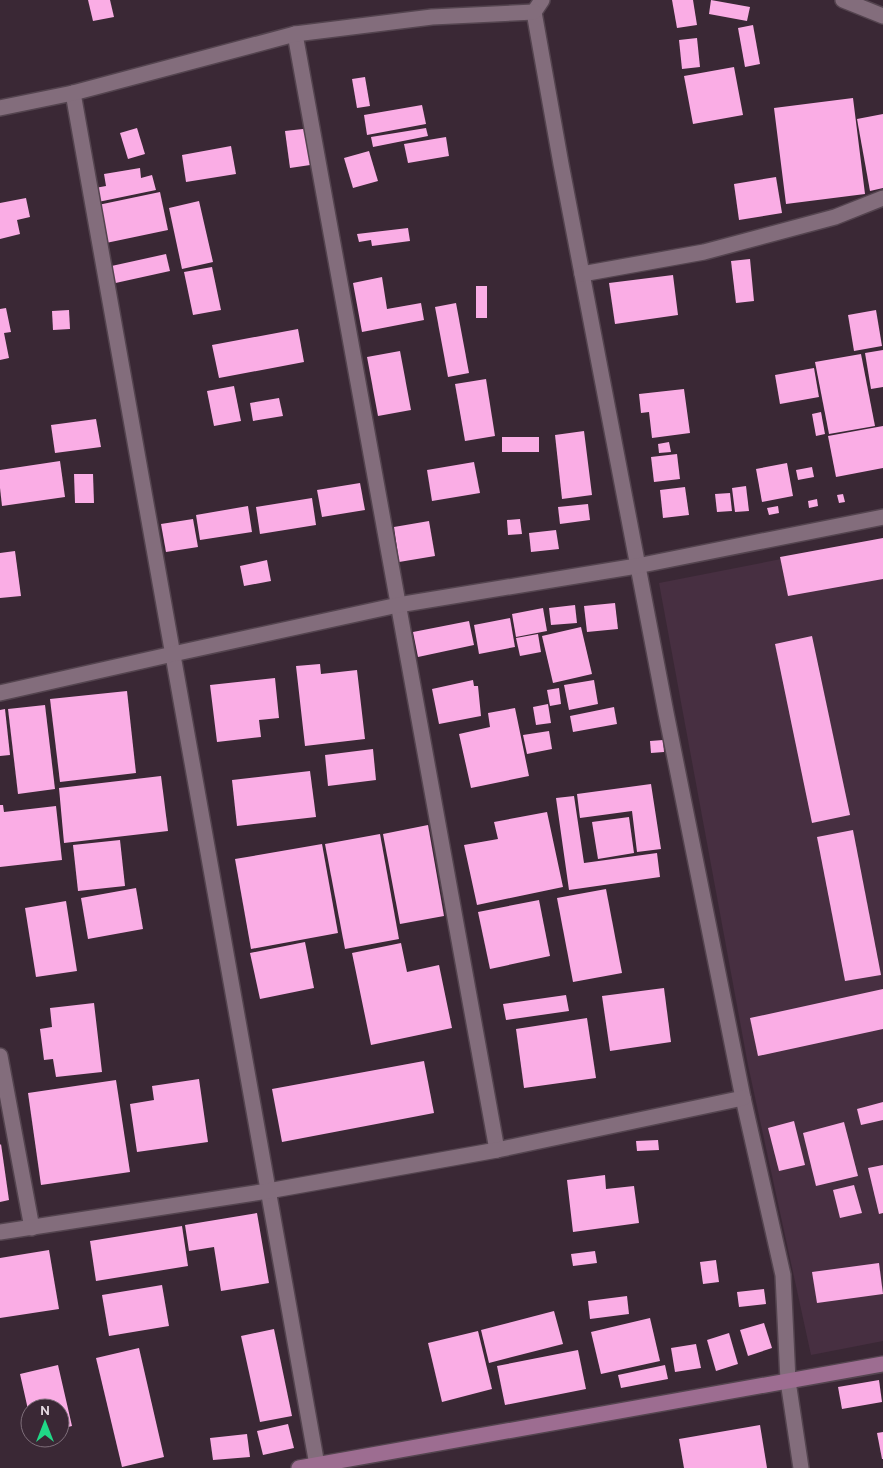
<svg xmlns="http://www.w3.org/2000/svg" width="883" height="1468" font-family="Overpass,sans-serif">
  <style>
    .built { fill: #472f41 }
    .building { fill: #faade5 }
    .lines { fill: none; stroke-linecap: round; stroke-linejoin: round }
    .street-casing { stroke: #54444f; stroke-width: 18 }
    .secondary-casing { stroke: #54444f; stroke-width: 18 }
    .street { stroke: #836d7c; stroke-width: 15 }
    .secondary { stroke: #9d6d91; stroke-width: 15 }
  </style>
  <rect width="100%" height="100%" fill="#3a2835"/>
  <polygon class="built" points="883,539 883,1341 811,1355 748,1065 659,583"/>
  <g class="building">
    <polygon points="88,0 110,0 114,17 93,21"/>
    <polygon points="672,0 693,0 697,25 677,28"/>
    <polygon points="711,0 750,7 747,21 709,14"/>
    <polygon points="753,25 760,64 745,67 738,28"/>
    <polygon points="697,38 700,67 682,69 679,40"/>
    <polygon points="734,67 743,115 693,124 684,76"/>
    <polygon points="365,77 370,106 357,108 352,79"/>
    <polygon points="853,98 865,194 786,204 774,108"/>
    <polygon points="422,105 426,124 367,135 364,115"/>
    <polygon points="883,114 883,188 870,191 857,119"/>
    <polygon points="137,128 145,154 128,159 120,133"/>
    <polygon points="312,128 317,164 290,168 285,131"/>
    <polygon points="426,128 428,136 373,147 371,137"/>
    <polygon points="446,137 449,156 408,163 404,144"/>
    <polygon points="231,146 236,174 186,182 182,155"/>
    <polygon points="369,151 378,181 353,188 344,158"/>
    <polygon points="140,168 141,178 152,175 156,190 98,202 95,188 106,186 104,174"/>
    <polygon points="776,177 782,213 739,220 734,184"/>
    <polygon points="160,192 168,230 106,243 98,205"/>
    <polygon points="26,198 30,217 17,220 20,234 0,239 0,203"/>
    <polygon points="199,201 213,262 182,269 169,208"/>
    <polygon points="408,228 410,241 372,246 371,240 359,242 357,234"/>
    <polygon points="166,254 170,271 111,284 107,267"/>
    <polygon points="750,259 754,301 736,303 731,261"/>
    <polygon points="212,267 221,310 193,315 184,272"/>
    <polygon points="673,275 678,315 615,324 609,283"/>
    <polygon points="382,277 387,309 421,303 424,320 362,332 353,283"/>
    <rect x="476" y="286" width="11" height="32"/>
    <polygon points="456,303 469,373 448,377 435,307"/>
    <polygon points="6,308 11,332 4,333 9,358 0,360 0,309"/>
    <polygon points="69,310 70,329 53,330 52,311"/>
    <polygon points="876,310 882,346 854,351 848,315"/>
    <polygon points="298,329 304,362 219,378 212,345"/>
    <polygon points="883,350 883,387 871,389 865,353"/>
    <polygon points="400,351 411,410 378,416 367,357"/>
    <polygon points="861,354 875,426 829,434 815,362"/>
    <polygon points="814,368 819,397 780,404 775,375"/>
    <polygon points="486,379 495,436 465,441 455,384"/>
    <polygon points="234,386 241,421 214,426 207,391"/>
    <polygon points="684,389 690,433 652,438 649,412 641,413 639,394"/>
    <polygon points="279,398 283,416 253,421 250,403"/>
    <polygon points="821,412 825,434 816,436 812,414"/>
    <polygon points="96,419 101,447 55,453 51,425"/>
    <polygon points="883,426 883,468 836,477 828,436"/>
    <polygon points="584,431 592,495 562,499 555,435"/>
    <rect x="502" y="437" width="37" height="15"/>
    <polygon points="669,442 671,452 659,453 658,444"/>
    <polygon points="677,454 680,479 654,482 651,457"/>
    <polygon points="60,461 65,497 2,506 0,488 0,470"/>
    <polygon points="474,462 480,493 432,501 427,470"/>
    <polygon points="787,463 793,496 762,502 756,469"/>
    <polygon points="812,467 814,477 798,480 796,470"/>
    <polygon points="74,474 93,474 94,503 75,503"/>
    <polygon points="360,483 365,510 322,517 317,490"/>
    <polygon points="746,486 749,511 735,512 732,488"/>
    <polygon points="685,487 689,515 663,518 660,490"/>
    <polygon points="730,493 732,511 717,512 715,494"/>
    <polygon points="843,494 845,502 839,503 837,495"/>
    <polygon points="312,498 316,525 260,534 256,507"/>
    <polygon points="817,499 818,506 809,508 808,501"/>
    <polygon points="588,504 590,520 560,524 558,507"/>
    <polygon points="248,506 252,532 200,540 196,515"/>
    <polygon points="778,506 779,513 769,515 767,508"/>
    <polygon points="193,519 198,547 166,552 161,524"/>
    <polygon points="520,519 522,534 508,535 507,520"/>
    <polygon points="429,521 435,556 399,562 394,527"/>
    <polygon points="556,530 559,549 531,552 529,533"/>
    <polygon points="883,538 883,579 788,596 780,557"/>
    <polygon points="15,551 21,596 0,598 0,553"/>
    <polygon points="267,560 271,581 244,586 240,566"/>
    <polygon points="615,603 618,629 587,632 584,606"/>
    <polygon points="575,605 577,623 551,625 549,608"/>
    <polygon points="543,608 547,631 516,637 512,614"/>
    <polygon points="510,618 515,647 479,654 474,625"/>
    <polygon points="469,621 474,645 418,657 413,632"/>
    <polygon points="581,627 592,674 553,683 542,636"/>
    <polygon points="538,634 541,652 520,656 516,638"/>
    <polygon points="812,636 850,815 812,823 775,644"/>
    <polygon points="320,664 321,674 357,670 365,739 305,746 296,666"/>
    <polygon points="275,678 279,718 259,720 261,737 217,742 210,685"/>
    <polygon points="473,680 474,686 478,686 481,716 439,724 432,689"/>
    <polygon points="594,680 598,704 569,710 564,685"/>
    <polygon points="559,688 561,704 550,706 547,690"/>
    <polygon points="127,691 136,773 60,782 50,699"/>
    <polygon points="548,704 551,723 536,725 533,707"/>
    <polygon points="45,705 55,789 18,794 8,709"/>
    <polygon points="614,707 617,724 573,732 570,716"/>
    <polygon points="515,708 529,776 471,788 459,734 490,727 488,713"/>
    <polygon points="5,709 10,755 0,756 0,710"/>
    <polygon points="549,731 552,749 527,754 523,735"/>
    <polygon points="663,740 664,752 651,753 650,741"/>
    <polygon points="373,749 376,780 328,786 325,755"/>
    <polygon points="310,771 316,817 237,826 232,780"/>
    <polygon points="161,776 168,831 64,843 59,788"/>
    <polygon points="651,784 661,849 637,852 632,811 580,818 577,794"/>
    <polygon points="574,796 584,863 657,853 660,877 569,890 556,798"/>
    <polygon points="0,805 3,805 4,812 56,806 62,860 0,867"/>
    <polygon points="547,812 563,887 477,905 464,845 498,839 494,822"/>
    <polygon points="629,817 634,853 598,859 592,822"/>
    <polygon points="428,825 444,916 400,924 383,834"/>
    <polygon points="853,830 881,975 845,981 817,837"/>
    <polygon points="380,834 399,939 345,949 325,844"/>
    <polygon points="120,840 125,886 78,891 73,845"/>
    <polygon points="322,844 338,933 251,949 235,859"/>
    <polygon points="136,888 143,929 88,939 81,898"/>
    <polygon points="606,889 622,973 573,982 557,898"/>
    <polygon points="539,900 550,956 490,969 478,912"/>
    <polygon points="66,901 77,971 36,977 25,908"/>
    <polygon points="305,942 314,988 260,999 250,953"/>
    <polygon points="401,943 407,972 439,965 452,1028 371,1045 352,953"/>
    <polygon points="664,988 671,1042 610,1051 602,996"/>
    <polygon points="883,989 883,1029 758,1056 750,1018"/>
    <polygon points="566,995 569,1011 506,1020 503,1004"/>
    <polygon points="94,1003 102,1072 56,1077 53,1059 44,1060 40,1029 52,1027 50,1008"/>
    <polygon points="587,1018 596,1078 524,1088 516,1029"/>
    <polygon points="424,1061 434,1113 282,1142 272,1089"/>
    <polygon points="199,1079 208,1142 137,1152 130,1104 154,1100 152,1086"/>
    <polygon points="116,1080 130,1172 41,1185 28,1093"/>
    <polygon points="883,1102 883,1120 861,1125 857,1109"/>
    <polygon points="794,1121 805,1165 779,1171 768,1128"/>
    <polygon points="844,1122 858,1176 816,1186 803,1133"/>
    <polygon points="658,1140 659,1150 637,1151 636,1141"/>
    <polygon points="1,1144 9,1200 0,1202 0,1145"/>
    <polygon points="883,1165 883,1213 879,1214 868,1168"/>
    <polygon points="605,1175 606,1189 634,1186 639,1223 573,1232 567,1180"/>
    <polygon points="854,1185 862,1213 840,1218 833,1190"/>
    <polygon points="257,1213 269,1283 221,1291 214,1247 189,1251 185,1225"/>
    <polygon points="182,1226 188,1266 96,1281 90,1241"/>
    <polygon points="49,1250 59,1309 0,1318 0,1258"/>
    <polygon points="595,1251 597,1263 573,1266 571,1254"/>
    <polygon points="716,1260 719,1282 703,1284 700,1262"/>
    <polygon points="879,1263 883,1294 817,1303 812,1272"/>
    <polygon points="162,1285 169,1326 109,1336 102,1295"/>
    <polygon points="764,1289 766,1304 739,1307 737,1292"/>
    <polygon points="627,1296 629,1314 590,1319 588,1301"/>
    <polygon points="554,1311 563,1344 489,1363 481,1330"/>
    <polygon points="650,1318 660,1361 601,1374 591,1332"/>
    <polygon points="764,1323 772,1348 748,1356 740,1330"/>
    <polygon points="274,1329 292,1416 260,1422 241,1336"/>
    <polygon points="478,1331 492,1389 442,1402 428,1343"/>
    <polygon points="729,1333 738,1364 716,1371 707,1340"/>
    <polygon points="696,1344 701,1368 675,1372 671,1348"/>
    <polygon points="139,1348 164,1457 122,1467 96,1358"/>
    <polygon points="578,1350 586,1389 505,1405 497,1366"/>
    <polygon points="58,1365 72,1426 60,1429 60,1408 30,1408 29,1414 20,1374"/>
    <polygon points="665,1365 668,1379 621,1388 618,1375"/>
    <polygon points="879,1380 882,1402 842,1409 838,1387"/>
    <polygon points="288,1424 294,1448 263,1455 257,1431"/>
    <polygon points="760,1425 767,1468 684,1468 679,1439"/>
    <polygon points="883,1432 883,1459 882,1459 877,1433"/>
    <polygon points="247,1434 250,1457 213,1460 210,1438"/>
  </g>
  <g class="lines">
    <defs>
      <g id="street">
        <polyline points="542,0 534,12 561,164 666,713 743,1098 783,1275 788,1381 801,1468"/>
        <polyline points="843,0 883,16"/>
        <polyline points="295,34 497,1150"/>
        <polyline points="73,93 317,1465"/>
        <polyline points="0,108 73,93 295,34 432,17 534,12"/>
        <polyline points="582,274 704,252 835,217 883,198"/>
        <polyline points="0,693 173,654 398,605 637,566 883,517"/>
        <polyline points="0,1056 32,1228"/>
        <polyline points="0,1232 268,1191 497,1150 743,1098"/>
      </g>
      <polyline id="secondary" points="299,1468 883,1364"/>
    </defs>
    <use href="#street" class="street-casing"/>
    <use href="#secondary" class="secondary-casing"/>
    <use href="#street" class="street"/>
    <use href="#secondary" class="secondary"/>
  </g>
  <g transform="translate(45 1423)"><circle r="24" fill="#3a2835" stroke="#7e6e7a"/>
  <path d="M0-4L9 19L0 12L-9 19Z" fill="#20d887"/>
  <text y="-8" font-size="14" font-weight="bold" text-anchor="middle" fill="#e5d8e1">N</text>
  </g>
</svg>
